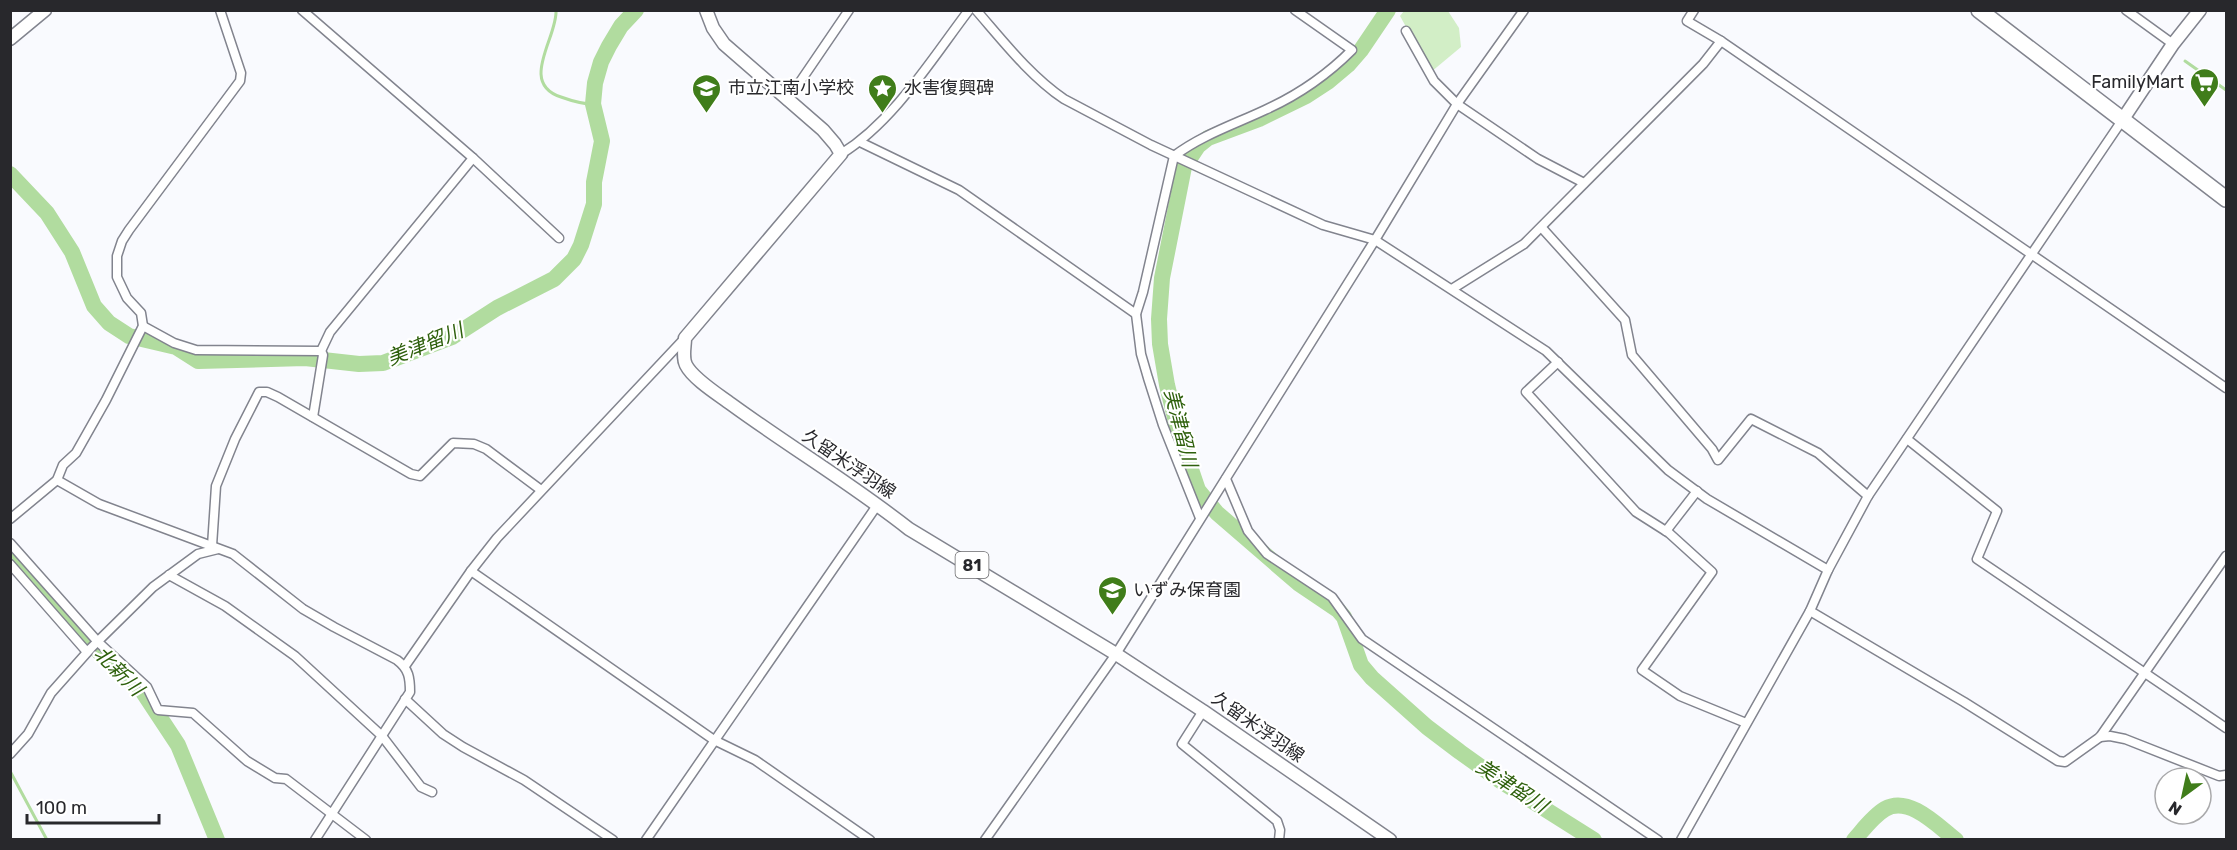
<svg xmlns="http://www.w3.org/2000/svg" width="2237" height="850" font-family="Rubik,'Noto Sans JP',sans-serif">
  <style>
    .green { fill: #d2eec6 }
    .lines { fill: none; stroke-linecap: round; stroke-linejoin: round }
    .stream { stroke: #b1dc9f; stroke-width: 3 }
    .river { stroke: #b1dc9f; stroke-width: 16 }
    .street-casing { stroke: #82848e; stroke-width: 11 }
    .secondary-casing { stroke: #82848e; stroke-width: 15 }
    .primary-casing { stroke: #82848e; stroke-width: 15 }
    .highway-casing { stroke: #82848e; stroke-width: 18 }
    .street { stroke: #fff; stroke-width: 8 }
    .secondary { stroke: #fff; stroke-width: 12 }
    .primary { stroke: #fff; stroke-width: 12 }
    .highway { stroke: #fff; stroke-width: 15 }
    .labels { text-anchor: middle; stroke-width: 4.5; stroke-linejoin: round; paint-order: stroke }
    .shield { fill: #fff; stroke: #68686b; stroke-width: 1.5 }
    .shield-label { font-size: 16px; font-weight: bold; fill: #28282c }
    .poi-label { font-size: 18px; fill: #28282c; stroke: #fff; text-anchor: start }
    .street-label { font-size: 18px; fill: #28282c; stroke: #fff }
    .water-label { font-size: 20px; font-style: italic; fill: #2e600c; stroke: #fff }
  </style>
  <rect width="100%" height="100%" fill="#f9fafe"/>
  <polygon class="green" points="1404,11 1448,11 1459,28 1461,47 1431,72 1400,16"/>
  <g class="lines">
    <g class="stream">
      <path d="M556 10C558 37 518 83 561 97 572 101 583 104 593 104"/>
      <polyline points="2185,61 2226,90"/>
      <polyline points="10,771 47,840"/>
    </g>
    <g class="river">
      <polyline points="1388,10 1361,50 1348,65 1329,81 1306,96 1259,119 1208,138 1198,146 1184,167 1162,278 1159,319 1160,344 1167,385 1179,434 1198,490 1217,513 1298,583 1338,610 1344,617 1361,665 1372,678 1427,727 1460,752 1502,782 1594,840"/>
      <polyline points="10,174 47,213 72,252 94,306 109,323 129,336 176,347 198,361 305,358 359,364 383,363 452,337 497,308 554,279 574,259 581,245 594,204 594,182 602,141 593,104 595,83 601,62 609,46 621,26 636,10"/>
      <polyline points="10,552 100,653 135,683 143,692 178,745 217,840"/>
      <path d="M1854 840C1863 830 1873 816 1885 809 1909 795 1938 826 1956 840"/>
    </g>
    <defs>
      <g id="street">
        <polyline points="302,10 473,158 559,238"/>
        <path d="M976 10C1003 41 1030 76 1064 99L1151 145 1323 225 1375 240 1546 351 1668 470 1707 499 1828 570"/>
        <polyline points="1694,10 1687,21 1721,41 2226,388"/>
        <polyline points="2126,10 2173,44"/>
        <polyline points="1406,31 1434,81 1457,104 1538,159 1584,183"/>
        <polyline points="787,101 849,10"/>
        <polyline points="860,142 959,190 1136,314"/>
        <path d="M841 154C894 121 931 60 969 10"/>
        <polyline points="1542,228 1625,320 1632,355 1712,449 1718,460 1751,419 1818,453 1868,496"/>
        <polyline points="1452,289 1524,244 1703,64 1721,41"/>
        <polyline points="143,326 174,343 196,350 321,351"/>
        <polyline points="321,351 330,332 473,158"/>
        <polyline points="1558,362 1526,392 1636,512 1669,533 1712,572 1642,670 1680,696 1746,723"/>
        <polyline points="313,417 323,355 321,351"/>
        <polyline points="1907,439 1997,511 1977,559 2226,728"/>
        <polyline points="1226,479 1248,531 1267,554 1332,597 1362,639 1658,840"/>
        <path d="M57 480 99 504 233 554 303 609 334 627 397 660C409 669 410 678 410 692L315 840"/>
        <path d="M1200 518 1163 425 1148 378 1141 354 1136 314 1143 292 1174 156C1202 135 1233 125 1265 110 1296 96 1328 74 1352 50L1295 10"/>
        <polyline points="10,519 57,480 63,465 76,453 106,400 143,326 141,313 127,298 117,277 117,256 122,241 129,230 240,81 241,73 220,10"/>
        <polyline points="1666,531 1697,491"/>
        <polyline points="10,543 98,642 147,687 158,710 193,713 247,761 275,778 286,779 366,840"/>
        <polyline points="212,546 216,486 235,439 259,392 267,392 278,397 411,474 420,476 453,443 474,444 486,449 541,490"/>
        <polyline points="10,564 87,652"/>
        <polyline points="471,571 714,740 755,760 870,840"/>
        <polyline points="169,575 225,606 295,656 382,736 421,787 432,792"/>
        <polyline points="1810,611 1964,702 2058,761 2065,762 2100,737 2226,556"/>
        <polyline points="405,666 471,571 497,538 685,338"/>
        <polyline points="405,699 443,734 463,747 524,780 613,840"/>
        <polyline points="1203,711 1182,744 1277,821 1280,830 1279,840"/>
        <polyline points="2100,737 2110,736 2125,739 2219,776 2226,775"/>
        <polyline points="10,754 28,734 51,693 91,648 153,587 198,554 218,549"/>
        <polyline points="646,840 878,504"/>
        <polyline points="985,840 1116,654 1375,240 1457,104 1524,10"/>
        <polyline points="1681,840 1810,611 1828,570 1868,496 2123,119"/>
      </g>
      <g id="secondary">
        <polyline points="10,39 45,10"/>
        <polyline points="2123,119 2173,44 2200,10"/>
      </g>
      <path id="primary" d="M706 10 713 28 724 44 823 130 835 144 841 154 685 338C685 347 682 357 686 365 693 379 719 395 731 404 790 447 852 484 909 529L1116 654 1203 711 1390 840"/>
      <polyline id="highway" points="1979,10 2226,199"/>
    </defs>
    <use href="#street" class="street-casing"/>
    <use href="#secondary" class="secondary-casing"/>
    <use href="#primary" class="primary-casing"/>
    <use href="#highway" class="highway-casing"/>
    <use href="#street" class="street"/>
    <use href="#secondary" class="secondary"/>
    <use href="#primary" class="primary"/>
    <use href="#highway" class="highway"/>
  </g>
  <defs>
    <symbol id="supermarket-pin" viewBox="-11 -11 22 30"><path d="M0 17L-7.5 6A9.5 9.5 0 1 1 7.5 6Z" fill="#407d1a" stroke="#fff"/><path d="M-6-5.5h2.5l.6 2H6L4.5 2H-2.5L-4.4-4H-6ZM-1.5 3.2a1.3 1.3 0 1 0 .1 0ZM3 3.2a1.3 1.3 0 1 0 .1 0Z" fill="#fff"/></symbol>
    <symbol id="school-pin" viewBox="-11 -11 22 30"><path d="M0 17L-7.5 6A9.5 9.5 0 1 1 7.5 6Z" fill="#407d1a" stroke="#fff"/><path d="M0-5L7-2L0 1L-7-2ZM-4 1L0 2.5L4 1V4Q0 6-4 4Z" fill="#fff"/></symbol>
    <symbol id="sight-pin" viewBox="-11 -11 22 30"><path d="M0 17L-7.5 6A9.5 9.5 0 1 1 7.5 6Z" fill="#407d1a" stroke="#fff"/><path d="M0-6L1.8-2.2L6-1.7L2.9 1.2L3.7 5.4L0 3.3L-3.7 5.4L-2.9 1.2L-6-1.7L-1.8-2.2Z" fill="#fff"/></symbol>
  </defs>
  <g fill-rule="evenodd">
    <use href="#supermarket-pin" x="2188" y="66" width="33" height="45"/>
    <use href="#school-pin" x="690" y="72" width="33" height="45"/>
    <use href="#sight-pin" x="866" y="72" width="33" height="45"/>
    <use href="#school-pin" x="1096" y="574" width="33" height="45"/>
  </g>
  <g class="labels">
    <rect class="shield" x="955.5" y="552" width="33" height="26" rx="4.5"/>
    <g class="shield-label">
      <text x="972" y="571">81</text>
    </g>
    <g class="poi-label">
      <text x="2184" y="88" text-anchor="end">FamilyMart</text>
      <text x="728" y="94">市立江南小学校</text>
      <text x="904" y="94">水害復興碑</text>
      <text x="1133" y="596">いずみ保育園</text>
    </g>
    <g class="street-label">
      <text transform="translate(849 464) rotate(34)" y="6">久留米浮羽線</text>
      <text transform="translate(1258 727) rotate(35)" y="6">久留米浮羽線</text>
    </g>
    <g class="water-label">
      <text transform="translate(425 344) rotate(-22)" y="7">美津留川</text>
      <text transform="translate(1181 428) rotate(76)" y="7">美津留川</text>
      <text transform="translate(119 671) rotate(45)" y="7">北新川</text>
      <text transform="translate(1512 786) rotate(33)" y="7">美津留川</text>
    </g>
  </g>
  <rect width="2237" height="850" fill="none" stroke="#28282c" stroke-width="24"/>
  <g transform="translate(2183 796) rotate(213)"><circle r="28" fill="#ffffff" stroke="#a9a9ab" stroke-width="1.5"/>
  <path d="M0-4.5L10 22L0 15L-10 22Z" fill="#407d1a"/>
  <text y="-9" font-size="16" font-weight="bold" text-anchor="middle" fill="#28282c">N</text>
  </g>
  <path d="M27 814v9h132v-9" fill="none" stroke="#28282c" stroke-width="3"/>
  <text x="36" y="814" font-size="18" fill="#28282c" stroke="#ffffff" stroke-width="4.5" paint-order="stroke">100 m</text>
</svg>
